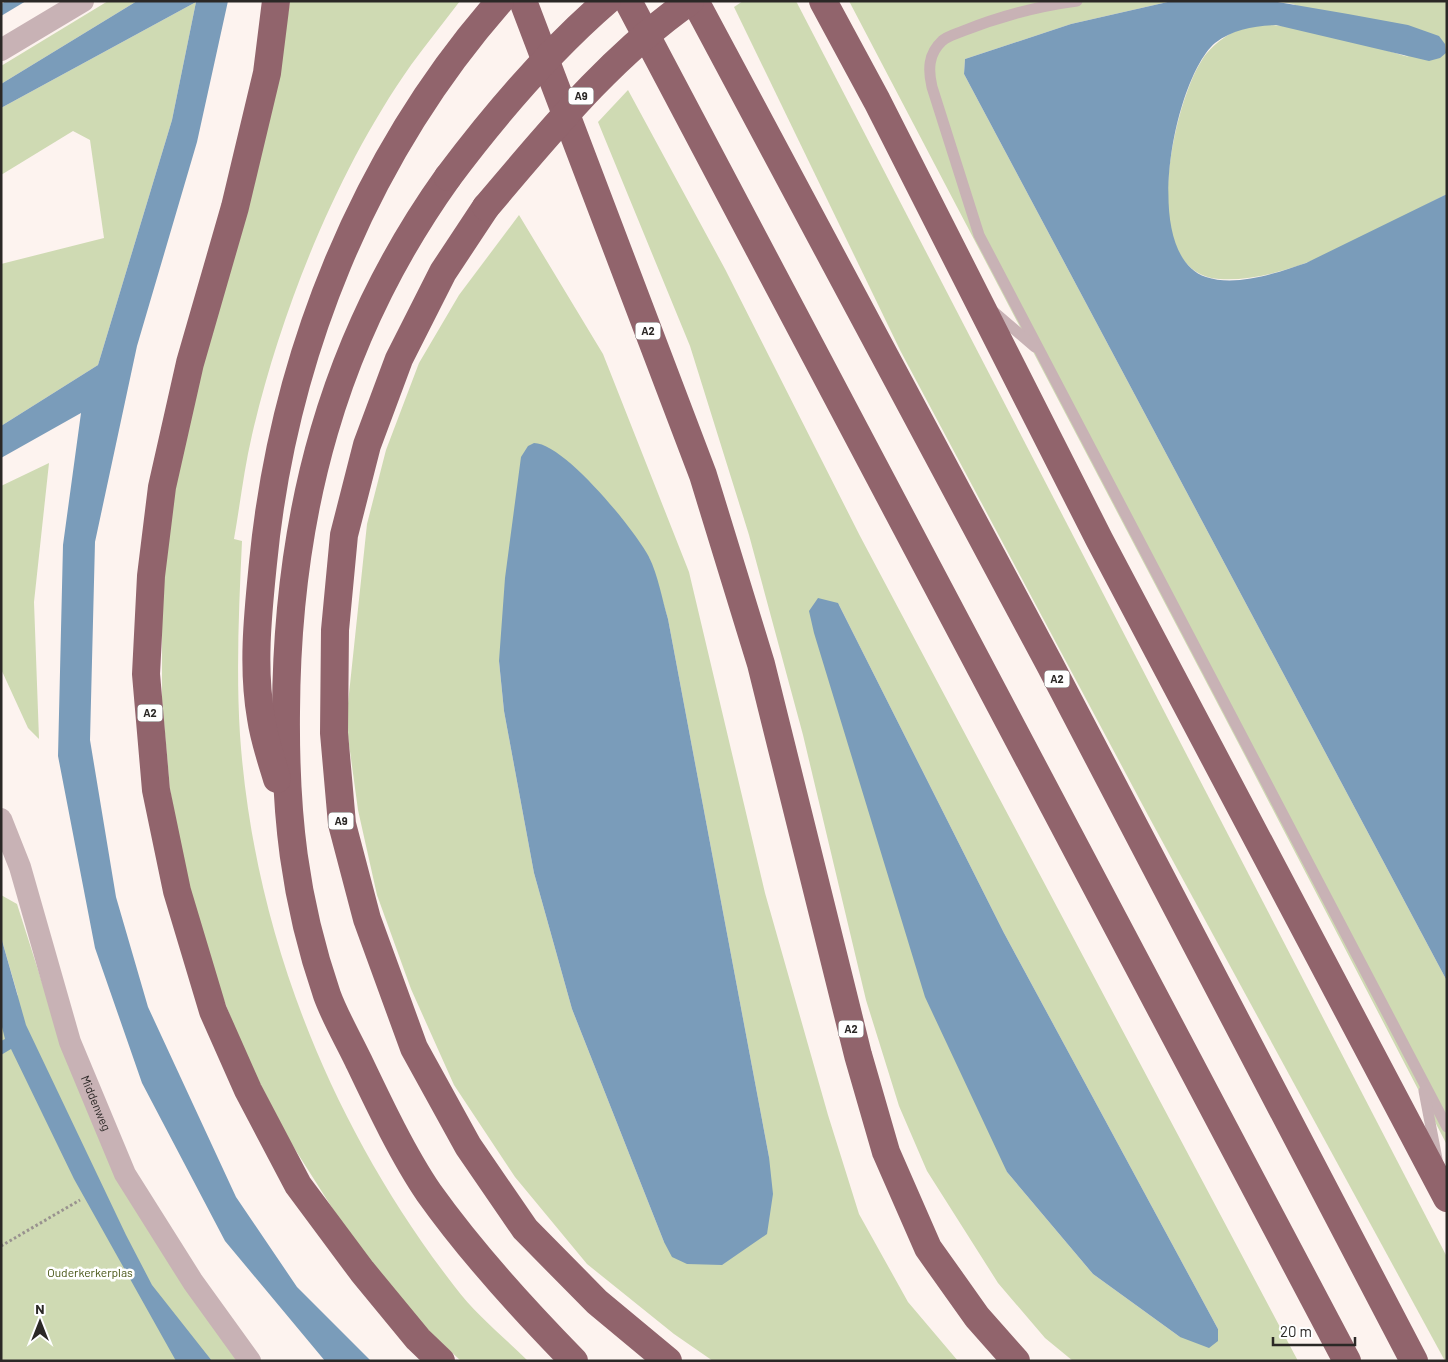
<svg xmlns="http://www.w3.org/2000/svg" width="1448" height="1362" font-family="Barlow,sans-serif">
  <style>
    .green { fill: #cfdab3; fill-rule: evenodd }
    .water { fill: #7a9cba }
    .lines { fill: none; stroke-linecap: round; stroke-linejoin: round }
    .path { stroke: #99928f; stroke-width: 3; stroke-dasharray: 2.5 2.5; stroke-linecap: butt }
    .service { stroke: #c8b2b5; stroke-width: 11 }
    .minor { stroke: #c8b2b5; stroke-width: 22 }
    .motorway { stroke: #91646c; stroke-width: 28 }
    .motorway-bridge { stroke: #91646c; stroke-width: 28 }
    .labels { text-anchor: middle; stroke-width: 5; stroke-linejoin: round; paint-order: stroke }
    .shield { fill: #fff; stroke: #6b6867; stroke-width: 1 }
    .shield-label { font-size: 11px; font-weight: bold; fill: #2b2826 }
    .street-label { font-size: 12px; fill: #2b2826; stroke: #fff }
    .park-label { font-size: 12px; fill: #475414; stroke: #fff }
  </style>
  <rect width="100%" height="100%" fill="#fdf3ef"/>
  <g class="green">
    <polygon points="108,1 137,1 1,84 1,66"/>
    <path d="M290 1H460C444 22 427 43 411 65 337 170 281 310 252 435 244 469 240 505 234 539L242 541C239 605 236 670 240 735 254 936 332 1128 455 1287 475 1314 504 1337 528 1361H461L416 1319 350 1236 291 1143 245 1055 211 966 184 871 170 789 162 700V606L169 520 186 431 279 72Z"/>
    <polygon points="743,1 796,1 1447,1257 1447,1361 1445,1361 1149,817 901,352 734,7"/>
    <polygon points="849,1 1172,1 1071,24 965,59 964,74 1447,981 1447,1145 1244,754"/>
    <path d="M1272 1H1447V194C1383 226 1292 284 1219 279 1135 273 1173 104 1202 60 1212 44 1232 30 1250 26 1287 19 1371 46 1409 57L1293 4Z"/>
    <polygon points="196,2 172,120 98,365 1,426 1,264 104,238 90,140 73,131 1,175 1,108"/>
    <path d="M628 90 725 269 860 536 1298 1361H1073L1045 1338 998 1283 927 1171 899 1106 866 1000 803 735 749 535 690 346 598 122ZM838 603 1004 933 1218 1329 1180 1337 1093 1274 1007 1172Z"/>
    <path d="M519 215 603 354 689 572 765 893 828 1115 859 1214 908 1302 958 1361H713L674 1334 587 1264 515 1177 454 1085 411 989 377 895 358 810 346 722 367 524 386 450 419 363 459 295ZM649 557 668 619 769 1157 664 1242 572 1009 534 873 504 711 499 661Z"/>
    <polygon points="49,463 34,602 39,739 28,728 1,669 1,486"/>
    <polygon points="1,895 17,904 69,1067 238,1361 1,1361 1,971 18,996 1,937"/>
  </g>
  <g class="water">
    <polygon points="6,1 26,1 1,16 1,4"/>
    <polygon points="137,1 228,1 197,142 137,346 95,542 90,740 116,897 148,1007 236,1197 297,1287 371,1361 325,1361 225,1241 142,1083 95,948 58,756 63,545 81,413 1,458 1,426 98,365 172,120 196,2 1,108 1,84"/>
    <path d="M1172 1H1272L1348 14 1408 25 1439 36 1445 44 1446 53 1440 58 1429 61 1276 25C1254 26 1233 29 1215 43 1174 78 1139 255 1206 277 1236 287 1277 273 1306 263L1447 194V981L964 74 965 59 1071 24Z"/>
    <path d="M534 443C564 443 635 530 649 557 658 575 662 599 668 619L769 1157 773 1194 767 1234 722 1265 687 1264 672 1257 664 1242 572 1009 534 873 504 711 499 661 505 578 521 457 528 446Z"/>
    <polygon points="818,598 838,603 1004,933 1218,1329 1218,1341 1209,1348 1180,1337 1093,1274 1007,1172 925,997 814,633 809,611"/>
    <polygon points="1,937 26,1025 126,1235 152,1285 212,1361 176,1361 74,1179 11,1049 1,1055 1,1041 5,1039 1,1023"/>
  </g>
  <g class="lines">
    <polyline class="path" points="1,1246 80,1200"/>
    <g class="service">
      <path d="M1077 1C1039 6 998 17 963 31 956 34 947 36 942 41 928 54 928 70 932 87L979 235 1447 1127"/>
      <polyline points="994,312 1035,347"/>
      <polyline points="1424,1091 1437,1159"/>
    </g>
    <g class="minor">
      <polyline points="1,50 83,1"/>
      <path id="s1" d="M1 819 20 867 70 1042 125 1174 193 1282 250 1361"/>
    </g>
    <g class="motorway">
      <polyline points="276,1 267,73 235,207 190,363 162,487 151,576 146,674 156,790 177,891 213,1011 248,1090 298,1185 362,1271 418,1339 441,1361"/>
      <polyline points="523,1 703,475 761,664 858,1055 886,1152 928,1248 977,1317 1016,1361"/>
      <polyline points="628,1 1347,1361"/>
      <polyline points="695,1 1049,663 1414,1361"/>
      <polyline points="823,1 877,101 1099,539 1447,1198"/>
      <path d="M448 177C333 338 287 515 286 712 285 813 294 899 327 995 335 1017 348 1039 358 1060 378 1102 403 1155 429 1193 471 1252 523 1309 574 1361"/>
      <polyline points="486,207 443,272 399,359 367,445 344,535 335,630 334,733 342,824 367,919 414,1048 468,1146 525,1229 597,1302 668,1361"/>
      <path d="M277 779C271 759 264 739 261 718 252 667 258 613 263 563 283 358 363 157 500 1"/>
    </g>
    <g class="motorway-bridge">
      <path d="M448 177C496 113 547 53 607 1"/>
      <path d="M486 207C550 132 609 58 690 1"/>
    </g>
  </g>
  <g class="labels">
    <g class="shield">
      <rect x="568.5" y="87.5" width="25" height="17" rx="4"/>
      <rect x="635.5" y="322.5" width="25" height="17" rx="4"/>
      <rect x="1044.5" y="670.5" width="25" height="17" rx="4"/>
      <rect x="137.5" y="704.5" width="25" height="17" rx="4"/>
      <rect x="328.5" y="812.5" width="25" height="17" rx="4"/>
      <rect x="838.5" y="1020.5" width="25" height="17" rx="4"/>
    </g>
    <g class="shield-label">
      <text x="581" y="100">A9</text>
      <text x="648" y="335">A2</text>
      <text x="1057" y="683">A2</text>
      <text x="150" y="717">A2</text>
      <text x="341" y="825">A9</text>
      <text x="851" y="1033">A2</text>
    </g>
    <g class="street-label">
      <text dy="4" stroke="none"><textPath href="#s1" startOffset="300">Middenweg</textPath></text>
    </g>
    <g class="park-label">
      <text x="90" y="1277">Ouderkerkerplas</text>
    </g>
  </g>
  <rect width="1448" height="1362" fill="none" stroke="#2b2826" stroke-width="5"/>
  <g transform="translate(40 1322)" stroke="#ffffff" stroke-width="4" paint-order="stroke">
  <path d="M0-4L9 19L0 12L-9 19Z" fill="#2b2826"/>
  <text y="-8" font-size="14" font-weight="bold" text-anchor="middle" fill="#2b2826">N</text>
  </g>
  <path d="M1273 1337v8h82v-8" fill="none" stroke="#2b2826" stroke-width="2.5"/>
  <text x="1280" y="1337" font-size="15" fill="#2b2826" stroke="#ffffff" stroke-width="4" paint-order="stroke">20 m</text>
</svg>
